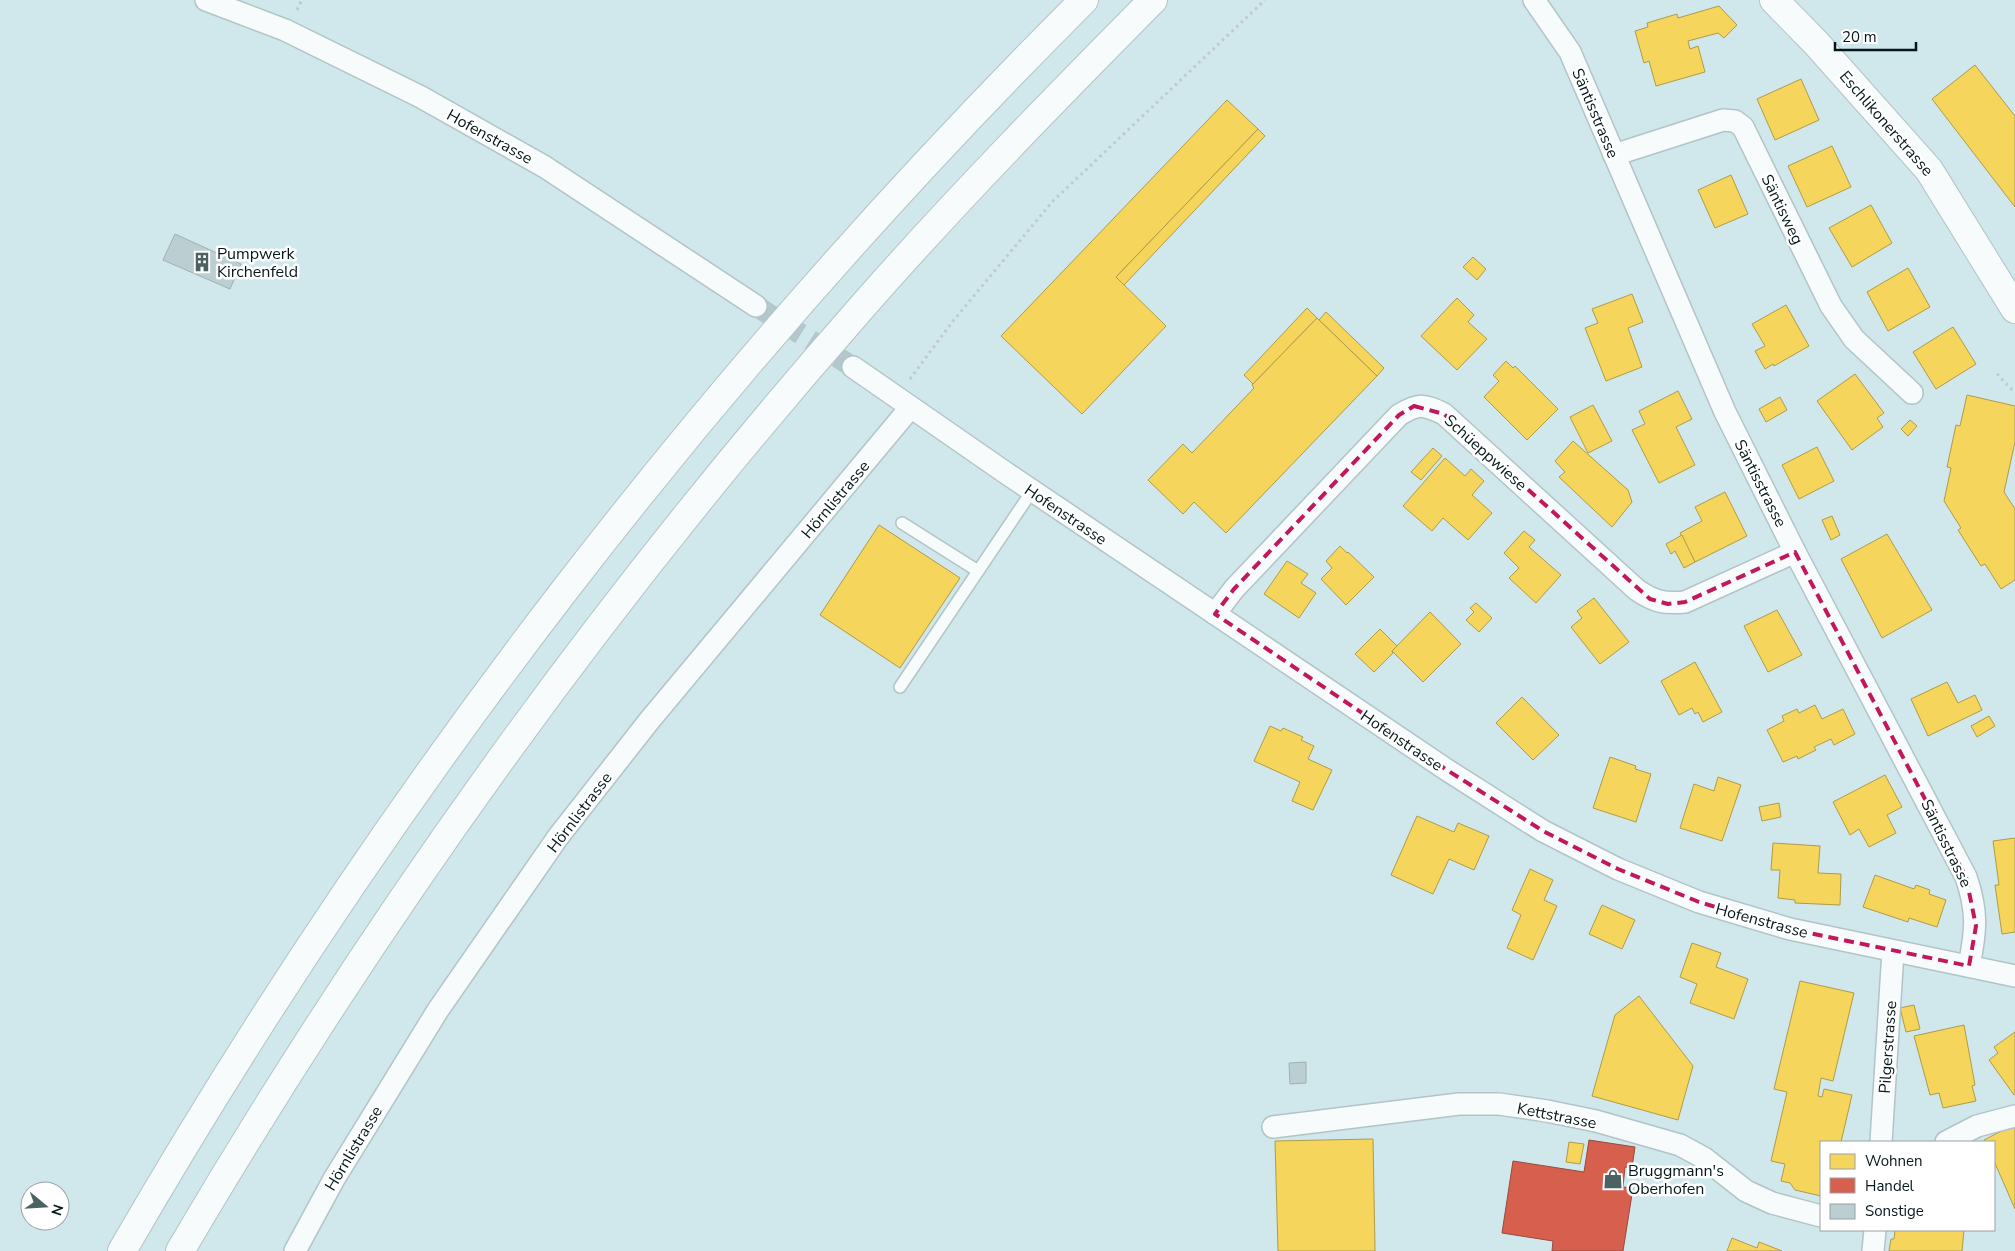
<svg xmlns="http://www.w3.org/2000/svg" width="2015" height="1251" font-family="'Nunito Sans',sans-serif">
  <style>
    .homes { fill: #f6d55c; stroke: #ae9c48 }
    .shops { fill: #d6604d; stroke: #984a3d }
    .building { fill: #bbced1; stroke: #9eb1b3 }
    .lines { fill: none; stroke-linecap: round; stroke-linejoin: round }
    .street-tunnel { stroke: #b2c8cc; stroke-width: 21; stroke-dasharray: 21 11; stroke-linecap: butt }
    .lane-casing { stroke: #b2c4c7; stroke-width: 14 }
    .street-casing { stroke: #b2c4c7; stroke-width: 24 }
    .secondary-casing { stroke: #b2c4c7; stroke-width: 30 }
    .highway-casing { stroke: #b2c4c7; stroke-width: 30 }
    .path { stroke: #c1c9ca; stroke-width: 3; stroke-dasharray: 2.5 4; stroke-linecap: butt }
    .lane { stroke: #f8fbfc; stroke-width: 11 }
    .street { stroke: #f8fbfc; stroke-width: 21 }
    .secondary { stroke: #f8fbfc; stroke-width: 28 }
    .highway { stroke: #f8fbfc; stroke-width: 28 }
    .marked { fill: none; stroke: #c2185b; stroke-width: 4; stroke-dasharray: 10 6; stroke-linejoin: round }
    .labels { text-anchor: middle; stroke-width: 5; stroke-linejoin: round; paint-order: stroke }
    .street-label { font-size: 16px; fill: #061719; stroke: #fff }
    .poi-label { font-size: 16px; fill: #061719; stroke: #fff; text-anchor: start }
  </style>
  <rect width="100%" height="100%" fill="#d0e7eb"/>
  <g class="homes">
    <polygon points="1719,6 1737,25 1724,38 1718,33 1688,41 1690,49 1698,46 1705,72 1656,86 1649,61 1644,63 1635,31 1648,27 1647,23 1677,14 1678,18"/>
    <polygon points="1975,65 2015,116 2015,207 1932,99"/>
    <polygon points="1801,79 1819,120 1775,140 1757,99"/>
    <polygon points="1227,100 1258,129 1116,277 1166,326 1082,414 1001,336"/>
    <polygon points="1258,129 1265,136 1124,285 1116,277"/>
    <polygon points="1832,146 1851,187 1807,207 1788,166"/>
    <polygon points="1731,175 1748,214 1715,228 1698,190"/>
    <polygon points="1871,205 1892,243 1852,267 1829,228"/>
    <polygon points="1473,257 1486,269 1477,280 1463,267"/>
    <polygon points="1908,268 1930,307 1888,331 1867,292"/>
    <polygon points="1632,294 1643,322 1628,328 1642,367 1606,381 1585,328 1598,323 1592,309"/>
    <polygon points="1457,298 1474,315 1468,322 1487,339 1457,370 1421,336"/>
    <polygon points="1786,305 1809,346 1774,366 1773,364 1765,369 1755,351 1765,346 1752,324"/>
    <polygon points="1307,308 1317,318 1253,384 1244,375"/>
    <polygon points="1326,312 1384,368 1377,376 1319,320"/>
    <polygon points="1317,318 1377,376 1226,533 1194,502 1183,514 1148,480 1183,444 1192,453 1254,388 1252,385"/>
    <polygon points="1953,327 1976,364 1936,389 1913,352"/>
    <polygon points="1506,361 1513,368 1515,366 1558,409 1527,440 1484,397 1499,381 1493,375"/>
    <polygon points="1855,374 1884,413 1877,418 1883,427 1852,450 1817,401"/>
    <polygon points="1678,391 1692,419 1676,427 1695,465 1659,483 1632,430 1645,424 1639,411"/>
    <polygon points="1967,395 2015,406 2015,442 2004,492 2015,509 2015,580 2001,589 1985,564 1981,566 1958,530 1961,528 1944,501 1951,468 1947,467 1956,425 1960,426"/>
    <polygon points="1780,397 1787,410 1766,422 1759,409"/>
    <polygon points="1593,405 1612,441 1588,453 1570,417"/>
    <polygon points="1910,420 1917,426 1908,436 1901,429"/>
    <polygon points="1573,441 1628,490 1632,502 1612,527 1559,477 1565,472 1555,461"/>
    <polygon points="1817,447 1834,481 1799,499 1782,465"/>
    <polygon points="1433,448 1442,456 1421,480 1411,472"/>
    <polygon points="1445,458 1465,476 1471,469 1484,481 1472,495 1492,513 1468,540 1443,518 1432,531 1403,506"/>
    <polygon points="1725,492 1747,536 1695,562 1680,533 1702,521 1695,507"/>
    <polygon points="1832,516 1840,535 1831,540 1822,520"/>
    <polygon points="879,525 960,578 900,668 820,615"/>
    <polygon points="1524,531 1535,540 1529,547 1561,575 1536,603 1509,578 1519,568 1504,553"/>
    <polygon points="1887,534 1932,610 1882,638 1841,559"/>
    <polygon points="1682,535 1695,562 1684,568 1675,551 1671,554 1666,544"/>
    <polygon points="1340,546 1347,553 1348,552 1374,577 1346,605 1321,579 1332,568 1326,561"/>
    <polygon points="1287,561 1308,574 1301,583 1316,593 1299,618 1264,594"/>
    <polygon points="1594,598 1629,642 1600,664 1571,627 1582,618 1577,611"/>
    <polygon points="1476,603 1492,618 1479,632 1466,620 1474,612 1470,608"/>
    <polygon points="1777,610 1802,655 1768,672 1744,626"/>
    <polygon points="1430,612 1461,644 1423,682 1392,651"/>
    <polygon points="1380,629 1397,646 1392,651 1393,653 1374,672 1355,654"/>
    <polygon points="1695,662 1722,712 1703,722 1698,712 1695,714 1692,708 1679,715 1661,681"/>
    <polygon points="1947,682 1958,703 1975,695 1982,710 1928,736 1911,699"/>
    <polygon points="1522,697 1559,735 1533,760 1496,723"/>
    <polygon points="1815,705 1822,719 1843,709 1855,734 1834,745 1831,739 1814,747 1816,750 1798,759 1797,756 1783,762 1767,730 1784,721 1782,716 1797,709 1799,713"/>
    <polygon points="1989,716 1995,726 1977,737 1971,726"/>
    <polygon points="1270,726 1281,731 1283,728 1303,737 1301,740 1314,746 1308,759 1332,770 1313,810 1292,801 1300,782 1254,761"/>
    <polygon points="1610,757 1636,766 1635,769 1651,774 1636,822 1593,808"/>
    <polygon points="1885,775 1902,807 1887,815 1896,833 1869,847 1859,829 1850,835 1833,802"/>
    <polygon points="1718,777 1741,785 1722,841 1680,828 1694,784 1714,791"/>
    <polygon points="1779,803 1781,817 1762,821 1759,807"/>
    <polygon points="1417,816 1454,832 1458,823 1489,836 1474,870 1449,859 1433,894 1391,875"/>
    <polygon points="2015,838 2015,932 2002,934 1995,885 1999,885 1993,841"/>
    <polygon points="1773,843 1820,846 1818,873 1841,874 1840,905 1795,903 1795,900 1778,898 1780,870 1771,870"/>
    <polygon points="1530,869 1553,880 1544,900 1557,906 1533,960 1507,948 1521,915 1512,910"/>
    <polygon points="1875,875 1914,889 1916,885 1930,890 1929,894 1946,900 1937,927 1909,918 1908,922 1863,907"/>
    <polygon points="1602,905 1635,920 1622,949 1589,934"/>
    <polygon points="1692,943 1721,953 1716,967 1748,979 1734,1019 1690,1003 1697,984 1680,977"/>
    <polygon points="1800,981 1854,993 1833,1081 1821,1078 1818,1096 1822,1097 1824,1089 1852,1095 1841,1142 1821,1142 1821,1196 1795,1190 1790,1183 1781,1181 1785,1164 1771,1161 1787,1092 1774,1089"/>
    <polygon points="1639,996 1693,1066 1678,1120 1592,1096 1615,1015"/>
    <polygon points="1914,1005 1920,1029 1906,1032 1900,1008"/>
    <polygon points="1964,1025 1975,1085 1972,1086 1976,1101 1943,1108 1939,1093 1930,1095 1914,1036"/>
    <polygon points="2015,1032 2015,1094 2014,1095 1989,1060 1998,1053 1994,1047"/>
    <polygon points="2015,1124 2015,1209 1994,1161 1994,1142 1985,1142 1984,1140"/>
    <polygon points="1373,1139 1375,1251 1278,1251 1275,1141"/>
    <polygon points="1569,1142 1584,1144 1580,1164 1566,1162"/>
    <polygon points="1895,1230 1964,1230 1962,1251 1889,1251 1891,1239 1894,1239"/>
    <polygon points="1732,1238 1757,1248 1759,1242 1782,1251 1727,1251"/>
  </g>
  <polygon class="shops" points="1589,1140 1635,1147 1632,1168 1625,1167 1623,1187 1633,1188 1623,1251 1552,1251 1553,1241 1502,1233 1513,1161 1584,1172"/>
  <g class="building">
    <polygon points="175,234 241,264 230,289 163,260"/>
    <polygon points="1306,1062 1306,1083 1290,1084 1289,1063"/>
  </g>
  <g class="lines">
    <polyline class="street-tunnel" points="756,306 853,367"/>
    <defs>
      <g id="lane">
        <polyline points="902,523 978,571"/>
        <polyline points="900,687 1032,491"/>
      </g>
      <g id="street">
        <polyline points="206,0 285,30 421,97 545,167 756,306"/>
        <path d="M1534 0 1570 52 1725 412 1795 552 1966 877C1978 912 1976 931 1969 966"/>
        <polyline points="1614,155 1723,120 1735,121 1743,127 1831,306 1854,339 1912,393"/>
        <polyline points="853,367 1006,473 1447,770 1543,831 1618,869 1699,902 1790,929 2015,976"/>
        <path d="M1215 614 1234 589 1399 415C1419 403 1423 404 1444 414L1637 590C1655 602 1664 604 1685 602L1795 552"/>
        <polyline points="1273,1127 1459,1104 1499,1104 1547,1111 1596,1121 1680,1145 1704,1158 1746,1191 1772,1203 1821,1216"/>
        <polyline points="1881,1142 1893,951"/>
        <polyline points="1946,1142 1977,1126 2015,1116"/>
        <polyline points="295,1251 334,1179 438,1010 558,837 649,721 910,408"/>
        <polyline points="1873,1251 1875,1230"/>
      </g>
      <polyline id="secondary" points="1774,0 1816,43 1929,170 2015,309"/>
      <g id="highway">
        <path d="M122 1251C386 794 710 373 1084 0"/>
        <path d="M180 1251C377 916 605 599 862 307 955 201 1054 100 1153 0"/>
      </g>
    </defs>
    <use href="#lane" class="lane-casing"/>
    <use href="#street" class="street-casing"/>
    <use href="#secondary" class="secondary-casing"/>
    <use href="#highway" class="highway-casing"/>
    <g class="path">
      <polyline points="297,10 302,0"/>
      <polyline points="1997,374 2015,393"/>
      <polyline points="910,379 953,321 1052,202 1265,0"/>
    </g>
    <use href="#lane" class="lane"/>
    <use href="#street" class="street"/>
    <use href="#secondary" class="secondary"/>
    <use href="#highway" class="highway"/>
  </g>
  <path class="marked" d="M1414 406 1444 414 1650 599 1668 604 1685 602 1795 552 1966 877 1976 926 1969 966 1790 929 1699 902 1618 869 1543 831 1447 770 1215 614 1234 589 1399 415Z"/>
  <defs>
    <symbol id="building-bare" viewBox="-9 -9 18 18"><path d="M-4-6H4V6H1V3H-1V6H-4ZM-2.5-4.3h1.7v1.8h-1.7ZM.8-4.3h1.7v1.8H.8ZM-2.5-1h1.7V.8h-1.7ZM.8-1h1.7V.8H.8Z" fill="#4d6062" stroke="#fff" stroke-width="2.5" paint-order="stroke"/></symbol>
    <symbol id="shop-bare" viewBox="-9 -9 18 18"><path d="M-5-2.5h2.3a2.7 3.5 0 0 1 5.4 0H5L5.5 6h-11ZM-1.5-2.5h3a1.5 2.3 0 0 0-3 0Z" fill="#4d6062" stroke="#fff" stroke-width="2.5" paint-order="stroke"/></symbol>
  </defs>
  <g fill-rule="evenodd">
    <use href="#building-bare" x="188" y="248" width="28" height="28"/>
    <use href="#shop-bare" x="1599" y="1165" width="28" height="28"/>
  </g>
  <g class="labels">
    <g class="street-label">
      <text transform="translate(1596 113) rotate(67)" y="6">Säntisstrasse</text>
      <text transform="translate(1887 123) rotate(49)" y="6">Eschlikonerstrasse</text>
      <text transform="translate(490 136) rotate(29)" y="6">Hofenstrasse</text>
      <text transform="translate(1783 209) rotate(64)" y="6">Säntisweg</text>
      <text transform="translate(1486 452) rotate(42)" y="6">Schüeppwiese</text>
      <text transform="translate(1761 483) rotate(63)" y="6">Säntisstrasse</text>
      <text transform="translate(835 499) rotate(-50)" y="6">Hörnlistrasse</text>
      <text transform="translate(1066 514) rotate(34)" y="6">Hofenstrasse</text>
      <text transform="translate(1402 740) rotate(34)" y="6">Hofenstrasse</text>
      <text transform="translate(579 812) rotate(-53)" y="6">Hörnlistrasse</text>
      <text transform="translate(1947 843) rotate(64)" y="6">Säntisstrasse</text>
      <text transform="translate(1762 920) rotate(15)" y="6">Hofenstrasse</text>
      <text transform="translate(1887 1047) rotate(-86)" y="6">Pilgerstrasse</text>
      <text transform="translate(1557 1115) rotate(11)" y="6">Kettstrasse</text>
      <text transform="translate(353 1148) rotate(-59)" y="6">Hörnlistrasse</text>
    </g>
    <g class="poi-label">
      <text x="217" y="259">Pumpwerk<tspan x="217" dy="18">Kirchenfeld</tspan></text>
      <text x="1628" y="1176">Bruggmann's<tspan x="1628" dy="18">Oberhofen</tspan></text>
    </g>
  </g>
  <rect x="1820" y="1141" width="175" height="90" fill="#ffffff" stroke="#9ba2a3"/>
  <rect x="1830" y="1154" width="25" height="15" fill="#f6d55c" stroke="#9ba2a3"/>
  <text x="1865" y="1166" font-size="15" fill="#061719">Wohnen</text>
  <rect x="1830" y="1178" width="25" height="15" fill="#d6604d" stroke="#9ba2a3"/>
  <text x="1865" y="1191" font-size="15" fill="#061719">Handel</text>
  <rect x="1830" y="1204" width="25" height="15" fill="#bbced1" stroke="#9ba2a3"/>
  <text x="1865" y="1216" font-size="15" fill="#061719">Sonstige</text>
  <g transform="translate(45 1206) rotate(108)"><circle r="24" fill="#ffffff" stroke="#9ba2a3"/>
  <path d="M0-4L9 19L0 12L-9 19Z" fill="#4d6062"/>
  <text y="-8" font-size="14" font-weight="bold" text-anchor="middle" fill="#061719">N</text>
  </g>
  <path d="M1835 42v8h81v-8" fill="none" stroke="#061719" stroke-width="2.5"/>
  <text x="1842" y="42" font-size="15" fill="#061719" stroke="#ffffff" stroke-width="4" paint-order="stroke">20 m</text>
</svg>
